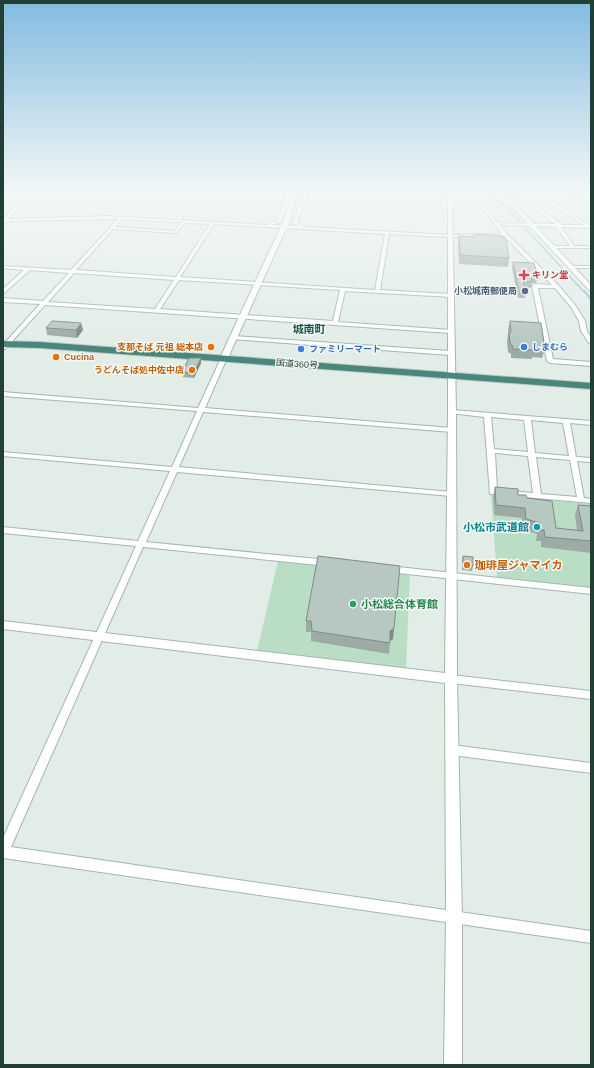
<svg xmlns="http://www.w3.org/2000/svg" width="594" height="1068" font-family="Arial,'Noto Sans JP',sans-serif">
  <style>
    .green { fill: #badec5 }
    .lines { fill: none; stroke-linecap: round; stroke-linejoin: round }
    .stream-far1 { stroke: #89c5d3; stroke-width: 1.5 }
    .stream { stroke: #89c5d3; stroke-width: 2 }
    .minor-casing { stroke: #a4b5af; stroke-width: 2 }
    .tertiary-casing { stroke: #a4b5af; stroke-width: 2 }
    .trunk-casing { stroke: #c1c9c7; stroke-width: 2 }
    .minor { fill: #fff; fill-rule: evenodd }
    .tertiary { fill: #fff; fill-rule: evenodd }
    .trunk { fill: #48877a; fill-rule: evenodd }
    .wall { fill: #9daba6 }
    .shaded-wall { fill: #808b87 }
    .building { fill: #b7c7c1; stroke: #808b87 }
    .health-dot { fill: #e0444e; stroke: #f3f9f6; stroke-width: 1.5 }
    .service-dot { fill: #5c6f8a; stroke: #f3f9f6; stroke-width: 1.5 }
    .food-dot { fill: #e8710a; stroke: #f3f9f6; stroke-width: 1.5 }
    .shop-dot { fill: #3f7fe0; stroke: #f3f9f6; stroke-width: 1.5 }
    .culture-dot { fill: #0f9aa8; stroke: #f3f9f6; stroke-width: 1.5 }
    .leisure-dot { fill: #2e9e5b; stroke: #f3f9f6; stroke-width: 1.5 }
    .labels { text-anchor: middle; stroke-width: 3; stroke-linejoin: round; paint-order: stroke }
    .far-health-label { font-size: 9px; font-weight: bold; fill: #be3a42; stroke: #f3f9f6; text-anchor: start }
    .far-service-label { font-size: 9px; font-weight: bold; fill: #4e5e75; stroke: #f3f9f6; text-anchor: end }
    .far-food-label { font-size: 9px; font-weight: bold; fill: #c56008; stroke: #f3f9f6; text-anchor: end }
    .far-shop-label { font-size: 9px; font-weight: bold; fill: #366cbe; stroke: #f3f9f6; text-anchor: start }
    .far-street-label { font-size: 9px; fill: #213e37; stroke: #f3f9f6 }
    .far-quarter-label { font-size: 11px; font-weight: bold; fill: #1d5145; stroke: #f3f9f6 }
    .culture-label { font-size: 11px; font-weight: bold; fill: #0d838f; stroke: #f3f9f6; text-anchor: end }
    .food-label { font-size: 11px; font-weight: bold; fill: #c56008; stroke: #f3f9f6; text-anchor: start }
    .leisure-label { font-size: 11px; font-weight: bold; fill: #27864d; stroke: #f3f9f6; text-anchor: start }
  </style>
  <rect width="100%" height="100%" fill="#e2ede8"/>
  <g class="green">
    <polygon points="491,495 591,504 591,588 497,578"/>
    <polygon points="278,561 410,575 406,669 257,651"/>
  </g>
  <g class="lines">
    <polyline class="stream-far1" points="482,193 504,205 584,292"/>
    <polyline class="stream" points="584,291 591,299"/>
    <defs>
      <g id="minor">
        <path d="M25 193H29L9 219 107 216 176 220 195 193H199L180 220 268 225V223L276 221 284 205 286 193H290L288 205 280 222 272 225 298 226 293 222 305 193H309L297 222 304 227 450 235 502 234 483 209 465 193H470L485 207 498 223 556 224 510 193H515L531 204 591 198V200L555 204 591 226V228L561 227 574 246H591V248H550V246H570L556 227 500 225 507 234 559 286 575 305 585 321 587 331 591 338V344L589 343 581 331 579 321 571 307 555 288H538L553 359 591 362V366L550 363 547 361 532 286 535 284 552 285 504 236 450 237 389 234 380 290 450 294 452 295V297L345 291 338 322 452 330V332L450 333 45 305 5 349 3 350V345L40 304 3 302V298L43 301 69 273 30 270 3 294V289L24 270 3 268V266L71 270 118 219 7 221 3 223V219H4ZM550 204 584 225H563L535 206ZM122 219 177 222H181L175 231 115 227ZM185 223 210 224 176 277 76 270 113 229 176 233ZM214 224 385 234 375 290 180 277ZM74 273 174 280 155 309 48 302ZM179 280 340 290 333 321 160 309Z"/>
        <polygon points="436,193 452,193 452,194 450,195"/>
        <polygon points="570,266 591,266 591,268 572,268 570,267"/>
        <polygon points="233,336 450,351 453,353 450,355 231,339 230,338"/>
        <polygon points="224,356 227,358 205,408 452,428 455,430 452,432 203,412 179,467 451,492 455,494 451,496 177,472 146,542 328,560 332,563 328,566 143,547 11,847 591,931 591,943 3,858 3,838 136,546 3,533 3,527 138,541 170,471 3,456 3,452 172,467 197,411 3,396 3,392 198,408 221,358"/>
        <path d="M452 410 591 421V425L570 423 576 457 591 458V462L577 461 584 498 591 499V503L490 494 484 417 450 413V411ZM491 417 524 420 528 452 494 449ZM531 420 563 423 569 456 535 453ZM495 453 528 456 533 493 497 490ZM536 457 570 460 577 497 541 494Z"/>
        <polygon points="389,566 591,588 591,594 389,572 386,571 385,569 386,567"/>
        <polygon points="451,675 591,691 591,699 451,683 448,682 446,679 448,676"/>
        <polygon points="452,745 591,763 591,773 452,755 448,753 447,750 448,747"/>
      </g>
      <g id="tertiary">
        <polygon points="292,193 297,193 289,222 228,358 227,360 221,360 220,358 283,222"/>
        <polygon points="448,193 452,193 456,412 457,679 462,918 462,1065 444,1065 446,918 445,683 3,629 3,621 445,673 448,412"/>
        <polygon points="487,193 493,193 517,206 591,285 591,291 589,290 513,208"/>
      </g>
      <polygon id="trunk" points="3,341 40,342 591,383 591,389 40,348 3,347"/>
    </defs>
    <use href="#minor" class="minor-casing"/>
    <use href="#tertiary" class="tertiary-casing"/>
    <use href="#trunk" class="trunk-casing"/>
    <use href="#minor" class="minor"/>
    <use href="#tertiary" class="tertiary"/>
    <use href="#trunk" class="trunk"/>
  </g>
  <g class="wall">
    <polygon points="474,234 503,238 509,258 508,267 459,264 458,245 459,236 474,237"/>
    <polygon points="513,262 538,277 536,283 532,283 531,288 525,287 526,292 525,298 518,298 512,268"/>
    <polygon points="510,321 545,349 542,358 532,357 532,359 511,358 511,354 508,352 507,342 508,334 508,329"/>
    <polygon points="81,323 83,330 77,338 47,335 46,328"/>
    <polygon points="201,363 194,378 183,377 182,372"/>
    <polygon points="495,487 518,495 527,498 556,528 577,530 575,515 578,505 591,506 591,553 541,547 541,541 536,541 537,534 523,529 522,518 494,515 493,497"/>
    <polygon points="318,556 394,628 393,639 390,641 389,654 311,641 311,632 306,632 306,621"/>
    <polygon points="463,556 473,566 472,571 462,570 462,561"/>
  </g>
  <g class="shaded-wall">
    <polygon points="81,323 83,330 77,338 76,330"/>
    <polygon points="201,358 201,363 194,378 194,373"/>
    <polygon points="394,628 393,639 388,642 390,631"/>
  </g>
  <g class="building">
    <polygon points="474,234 503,236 503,238 506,239 509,258 460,255 459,236 474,237"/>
    <polygon points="513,262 534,263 538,277 531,277 532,282 523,281 526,292 519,292"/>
    <polygon points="52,321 81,323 76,330 46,328"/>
    <polygon points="510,321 541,323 545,349 533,348 534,350 513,349 512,345 510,343 509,333 511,332"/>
    <polygon points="189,358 201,358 194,373 182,372"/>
    <polygon points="495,487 518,489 518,495 526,495 527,498 552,501 556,528 583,531 578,505 591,506 591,541 545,537 544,530 539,530 540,523 526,519 525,508 496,505"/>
    <polygon points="318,556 400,566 394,628 390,631 390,643 312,631 311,621 306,621"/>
    <polygon points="463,556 473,557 473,566 463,564"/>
  </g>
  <linearGradient id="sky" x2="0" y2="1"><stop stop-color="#82bbe0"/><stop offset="0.56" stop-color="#f2f7f5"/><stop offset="1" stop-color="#f2f7f5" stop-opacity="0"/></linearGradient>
  <rect width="594" height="343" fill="url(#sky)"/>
  <path class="health-dot" d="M522 269h4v4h4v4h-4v4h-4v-4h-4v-4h4z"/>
  <circle class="service-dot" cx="525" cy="291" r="4"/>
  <g class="food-dot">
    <circle cx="211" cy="347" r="4"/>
    <circle cx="56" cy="357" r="4"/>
    <circle cx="192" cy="370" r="4"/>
    <circle cx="467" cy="565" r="4"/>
  </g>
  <g class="shop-dot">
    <circle cx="524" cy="347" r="4"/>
    <circle cx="301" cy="349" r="4"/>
  </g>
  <circle class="culture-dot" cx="537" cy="527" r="4"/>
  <circle class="leisure-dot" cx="353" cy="604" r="4"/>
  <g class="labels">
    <g class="far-health-label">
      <text x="532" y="278">キリン堂</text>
    </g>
    <g class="far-service-label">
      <text x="517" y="294">小松城南郵便局</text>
    </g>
    <g class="far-food-label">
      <text x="203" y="350">支那そば 元祖 総本店</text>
      <text x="64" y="360" text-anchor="start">Cucina</text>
      <text x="184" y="373">うどんそば処中佐中店</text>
    </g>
    <g class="far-shop-label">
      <text x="532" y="350">しまむら</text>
      <text x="309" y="352">ファミリーマート</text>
    </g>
    <g class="far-street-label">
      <text transform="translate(297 364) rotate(4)" y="3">国道360号</text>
    </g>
    <g class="far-quarter-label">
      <text x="309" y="333">城南町</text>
    </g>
    <g class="culture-label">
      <text x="529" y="531">小松市武道館</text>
    </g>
    <g class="food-label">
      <text x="475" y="569">珈琲屋ジャマイカ</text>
    </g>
    <g class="leisure-label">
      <text x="361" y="608">小松総合体育館</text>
    </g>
  </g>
  <rect width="594" height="1068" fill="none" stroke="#213e37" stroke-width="8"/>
</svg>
